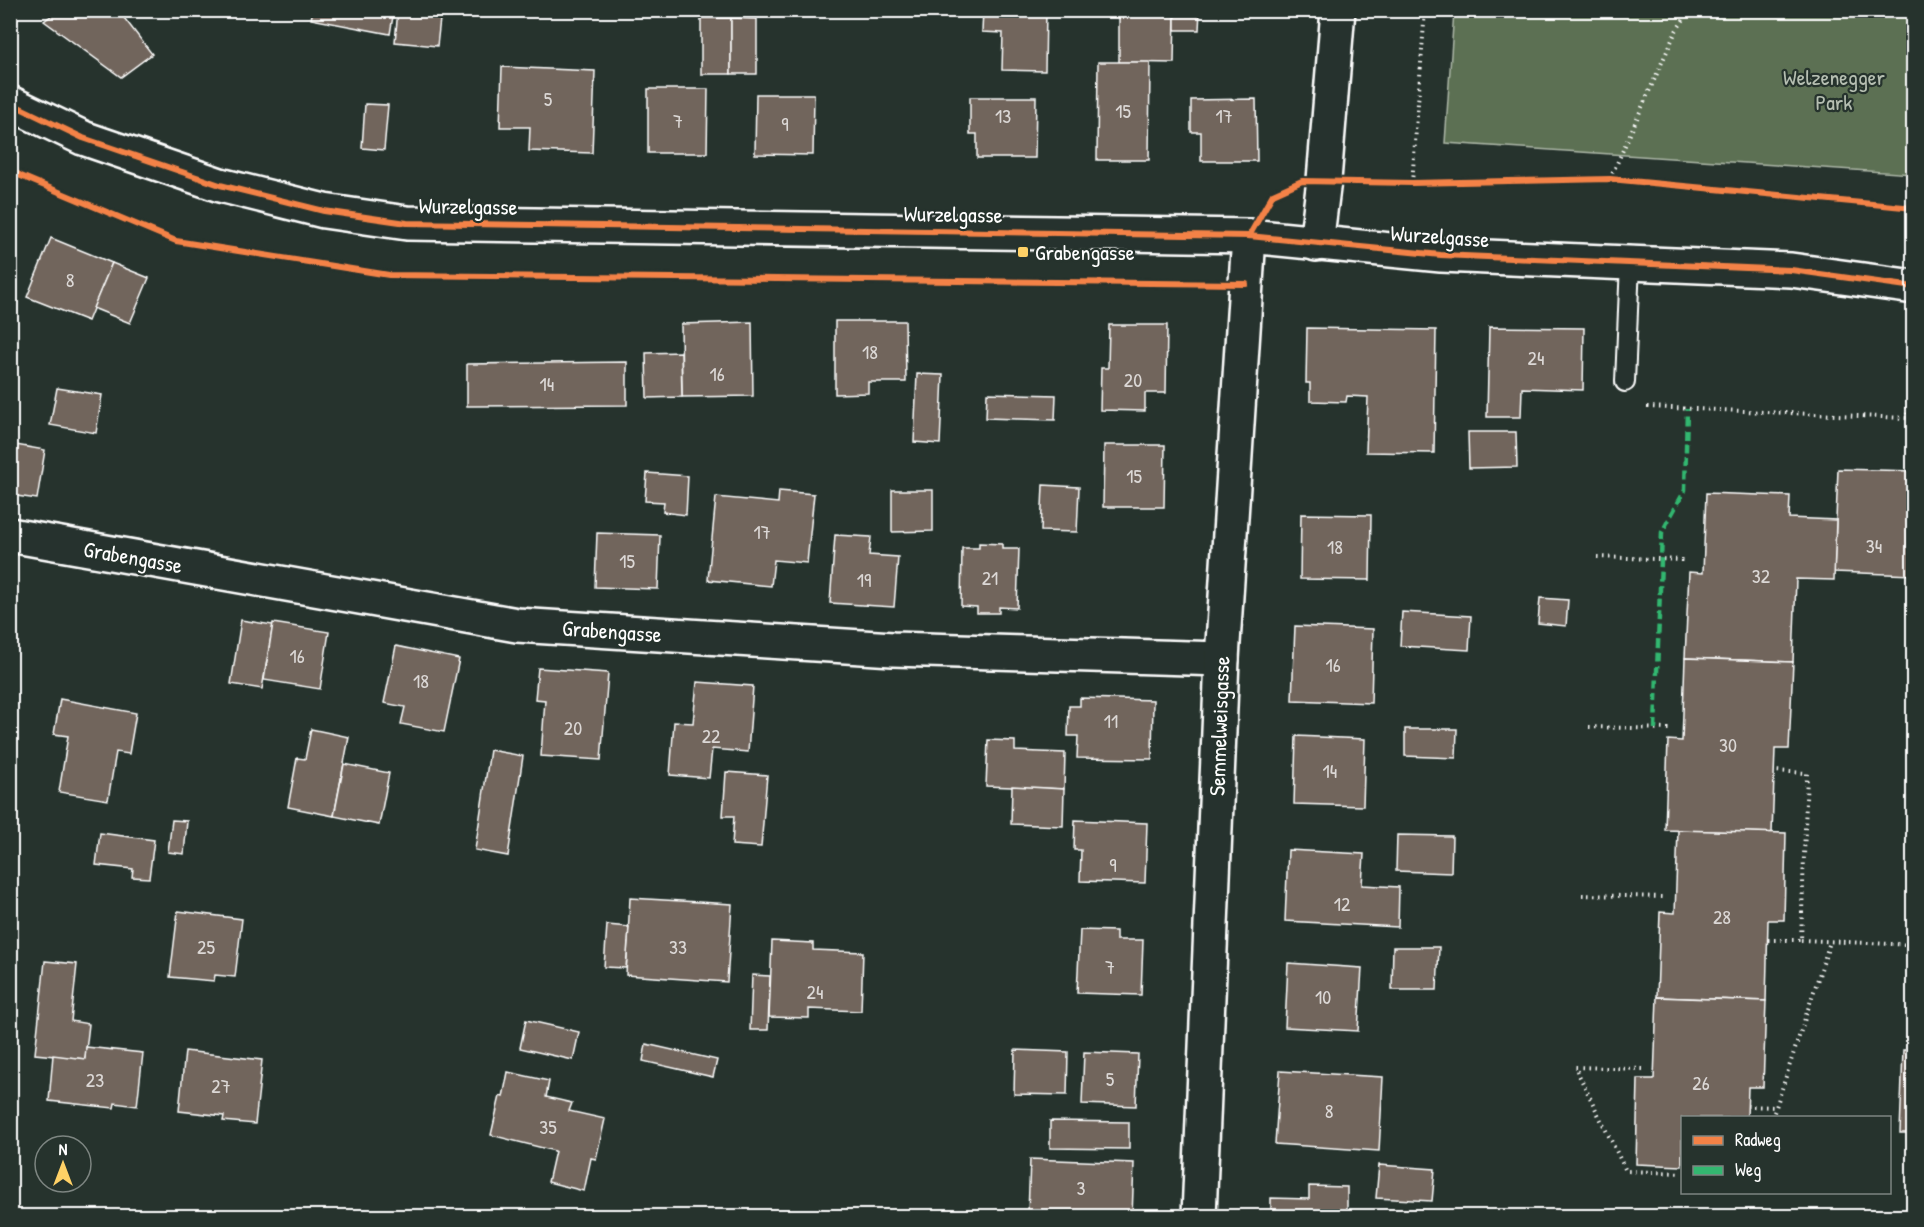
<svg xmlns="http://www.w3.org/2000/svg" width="1924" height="1227" font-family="'Patrick Hand',sans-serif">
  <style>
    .green { fill: #5c7053; stroke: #aeb8a9; stroke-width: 1.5 }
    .building { fill: #71655b; stroke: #fff; stroke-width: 1.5 }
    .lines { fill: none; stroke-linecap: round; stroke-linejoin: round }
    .lane-casing { stroke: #fff; stroke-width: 22 }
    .street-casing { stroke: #fff; stroke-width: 38 }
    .path { stroke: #fff; stroke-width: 4; stroke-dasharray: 1.5 4.5; stroke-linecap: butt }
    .lane { stroke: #26332d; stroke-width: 18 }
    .street { stroke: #26332d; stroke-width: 33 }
    .quiet { stroke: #33b770; stroke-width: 4.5; stroke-dasharray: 9 4.5; stroke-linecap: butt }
    .cycleway-casing { stroke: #26332d; stroke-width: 10 }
    .cycleway { stroke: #f48246; stroke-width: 6 }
    .poi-dot { fill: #ffd166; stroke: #26332d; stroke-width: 2 }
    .labels { text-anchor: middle; stroke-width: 4.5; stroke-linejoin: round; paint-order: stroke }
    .number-label { font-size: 20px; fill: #dcd8d6 }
    .park-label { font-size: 22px; fill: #b6bfb2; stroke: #26332d }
    .street-label { font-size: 22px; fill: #fff; stroke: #26332d }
    .poi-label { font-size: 22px; fill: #fff; stroke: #26332d; text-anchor: start }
  </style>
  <rect width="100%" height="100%" fill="#26332d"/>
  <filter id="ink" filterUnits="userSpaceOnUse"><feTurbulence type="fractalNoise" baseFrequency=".0167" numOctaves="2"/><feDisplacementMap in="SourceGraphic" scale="12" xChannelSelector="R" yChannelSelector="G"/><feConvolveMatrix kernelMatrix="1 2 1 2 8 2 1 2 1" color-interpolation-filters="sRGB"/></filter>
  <g filter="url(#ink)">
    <polygon class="green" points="1454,11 1913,11 1913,174 1445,143"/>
    <g class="building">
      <polygon points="59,10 118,10 152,54 121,77 44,21"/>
      <polygon points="313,10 394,10 390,34 311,19"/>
      <polygon points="398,10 441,10 437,46 395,42"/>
      <polygon points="983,10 1046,10 1045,71 1002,70 1003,33 982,32"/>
      <polygon points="1119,10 1175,10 1174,63 1119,62"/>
      <polygon points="1175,10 1200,10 1199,30 1175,30"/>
      <rect x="701" y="18" width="30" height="56"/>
      <polygon points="731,18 757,19 757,74 731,74"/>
      <polygon points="1098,62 1150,62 1149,160 1097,160"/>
      <polygon points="502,67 595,71 592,153 529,151 530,127 500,127"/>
      <polygon points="648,89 708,89 707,153 648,153"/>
      <polygon points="756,94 814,94 813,155 755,154"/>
      <polygon points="970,97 1036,97 1035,158 977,158 977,134 970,134"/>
      <polygon points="1256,99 1257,161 1201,161 1201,132 1191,132 1191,100"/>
      <polygon points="365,104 388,105 384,150 362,148"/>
      <polygon points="51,238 112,263 88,321 27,297"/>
      <polygon points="112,263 149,278 130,323 93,308"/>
      <polygon points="835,321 905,321 906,382 868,382 868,393 835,394"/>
      <polygon points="752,322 753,396 682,397 681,324"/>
      <polygon points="1109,325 1167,325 1166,393 1145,393 1145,411 1100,410 1101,368 1108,368"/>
      <polygon points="1489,327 1584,328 1583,390 1522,388 1521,417 1487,417"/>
      <polygon points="1307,328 1436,330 1434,453 1366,452 1368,397 1347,396 1346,402 1310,401 1310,383 1306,383"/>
      <polygon points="681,352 682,397 647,398 646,353"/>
      <polygon points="627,362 627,405 467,406 467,364"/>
      <polygon points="917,374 943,375 940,444 914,442"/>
      <polygon points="57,388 102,395 96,433 50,425"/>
      <polygon points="987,393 1056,395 1055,420 986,418"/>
      <polygon points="1468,432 1516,432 1517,467 1469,468"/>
      <polygon points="10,444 45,450 37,499 10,495"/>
      <polygon points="1104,445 1165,445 1164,507 1103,507"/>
      <polygon points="1838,469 1914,471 1914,575 1834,572"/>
      <polygon points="647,473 688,476 686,515 663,512 664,502 645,501"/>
      <polygon points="1043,485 1079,487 1077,532 1041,531"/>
      <polygon points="892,490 933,490 933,531 892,532"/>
      <polygon points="779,491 814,494 807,563 774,560 771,586 708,580 716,497 778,503"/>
      <polygon points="1706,493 1790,496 1789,518 1836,520 1834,580 1796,579 1793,662 1685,658 1689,572 1703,573"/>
      <polygon points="1301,514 1371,515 1370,580 1300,579"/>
      <polygon points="597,533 660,535 658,589 595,587"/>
      <polygon points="835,535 871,537 869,555 898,557 894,607 830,603"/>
      <polygon points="979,543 1002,544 1002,549 1019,549 1017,608 999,607 999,613 977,613 977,607 961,606 962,548 979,548"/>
      <polygon points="1540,598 1568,600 1566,626 1538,623"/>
      <polygon points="1402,612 1471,616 1469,650 1400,646"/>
      <polygon points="241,620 273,625 262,689 231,684"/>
      <polygon points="273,623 329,632 320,689 264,680"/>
      <polygon points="1295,626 1373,629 1371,703 1292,700"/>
      <polygon points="396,646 459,659 444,732 401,724 405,707 384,703"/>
      <polygon points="1685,658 1793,662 1789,749 1775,749 1772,833 1665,830 1668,740 1682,741"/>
      <polygon points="538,668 608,673 601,760 541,756 545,700 535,699"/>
      <polygon points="697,682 753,686 748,752 712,749 709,778 670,775 674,722 693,723"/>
      <polygon points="1080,698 1153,700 1152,759 1077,758 1078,736 1068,736 1069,706 1080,706"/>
      <polygon points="60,699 136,713 129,754 116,752 108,800 59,792 68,736 54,734"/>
      <polygon points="311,729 349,737 334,816 288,807 297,758 305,759"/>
      <polygon points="1405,729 1457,729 1456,758 1405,756"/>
      <polygon points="1296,736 1365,739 1363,806 1294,804"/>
      <polygon points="988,740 1015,741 1015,751 1065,753 1064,789 986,786"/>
      <polygon points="490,750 523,756 508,856 475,850"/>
      <polygon points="344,764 389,773 379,825 334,816"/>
      <polygon points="726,772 767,775 761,847 732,845 734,816 723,816"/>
      <polygon points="1012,786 1064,789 1063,826 1011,824"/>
      <polygon points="172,820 187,821 184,854 168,852"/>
      <polygon points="1075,820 1147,823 1145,883 1080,881 1081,850 1074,850"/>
      <polygon points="1678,830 1786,833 1784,920 1768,920 1766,1001 1657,997 1660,912 1675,913"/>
      <polygon points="100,833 154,840 149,878 132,877 133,869 96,865"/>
      <polygon points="1397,835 1452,836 1451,873 1396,871"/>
      <polygon points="1288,850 1364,854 1362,885 1399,887 1398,927 1285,921"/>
      <polygon points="630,898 732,904 727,982 626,975"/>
      <polygon points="178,911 242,919 235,977 215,975 214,981 170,977"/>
      <polygon points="607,925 629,927 626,968 604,967"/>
      <polygon points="1080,930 1116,931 1116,940 1143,940 1141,995 1077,993"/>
      <polygon points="772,941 813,943 813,950 863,952 861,1011 809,1009 809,1018 769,1017"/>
      <polygon points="1393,947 1439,947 1437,990 1392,990"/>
      <polygon points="45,961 77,964 71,1021 89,1024 85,1059 35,1054"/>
      <polygon points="1288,963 1362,968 1358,1031 1285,1027"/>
      <polygon points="752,975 770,976 768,1030 750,1030"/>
      <polygon points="1657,997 1766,1001 1763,1087 1748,1087 1747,1118 1682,1118 1682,1166 1636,1164 1638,1079 1654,1079"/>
      <polygon points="526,1020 579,1032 573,1060 520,1048"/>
      <polygon points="646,1044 717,1060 713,1077 643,1061"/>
      <polygon points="86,1047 143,1053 137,1106 115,1103 114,1108 49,1101 53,1055 85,1059"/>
      <polygon points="1015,1050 1068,1052 1067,1095 1014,1094"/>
      <polygon points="1903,1050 1914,1050 1914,1133 1900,1133"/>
      <polygon points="185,1051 262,1060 255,1124 223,1121 224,1116 179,1111"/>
      <polygon points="1084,1052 1138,1054 1136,1106 1082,1104"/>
      <polygon points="1280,1071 1383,1077 1379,1151 1275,1144"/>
      <polygon points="508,1072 549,1081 546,1097 572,1103 569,1111 605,1119 596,1159 591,1158 584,1191 548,1182 555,1151 491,1135 500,1096 503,1097"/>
      <polygon points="1050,1121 1129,1122 1129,1149 1050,1148"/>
      <polygon points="1030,1159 1134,1163 1132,1216 1028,1214"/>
      <polygon points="1379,1165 1435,1169 1432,1201 1376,1198"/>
      <polygon points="1309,1186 1347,1187 1347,1216 1271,1216 1271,1198 1309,1199"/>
    </g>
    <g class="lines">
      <defs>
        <polyline id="lane" points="1625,382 1630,263"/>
        <g id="street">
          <polyline points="10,103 83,138 220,185 324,211 407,223 1249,236 1441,255 1791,270 1914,287"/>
          <polyline points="1316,244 1324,180 1338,10"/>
          <polyline points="10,535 517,625 893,649 1222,659"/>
          <polyline points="1199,1216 1222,659 1249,236"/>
        </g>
      </defs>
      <use href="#lane" class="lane-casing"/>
      <use href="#street" class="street-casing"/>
      <g class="path">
        <polyline points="1610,179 1676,31 1690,10"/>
        <polyline points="1412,183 1425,10"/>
        <polyline points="1647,407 1907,418 1912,327"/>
        <polyline points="1597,557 1684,560"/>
        <polyline points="1589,727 1669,729"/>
        <polyline points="1582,895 1665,897"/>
        <polyline points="1768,940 1801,940 1807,773 1774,771"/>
        <polyline points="1801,940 1914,945"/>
        <polyline points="1643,1069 1575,1067 1626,1171 1682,1173"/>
        <polyline points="1747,1106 1776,1107 1830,942"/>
        <polyline points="1772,1118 1776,1107"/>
      </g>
      <use href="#lane" class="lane"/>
      <use href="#street" class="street"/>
      <polyline class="quiet" points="1655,729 1662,532 1685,490 1687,409"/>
      <defs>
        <g id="cycleway">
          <polyline points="10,103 83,138 220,185 324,211 407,223 1249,236 1441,255 1791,270 1914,287"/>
          <polyline points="10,170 21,176 176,241 389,275 1246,284"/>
          <polyline points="1249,236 1273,194 1302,181 1412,183 1610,179 1914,208"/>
        </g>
      </defs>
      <use href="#cycleway" class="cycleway-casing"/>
      <use href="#cycleway" class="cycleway"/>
    </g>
  </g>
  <rect class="poi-dot" x="1017" y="246" width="12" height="12" rx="3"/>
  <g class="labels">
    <g class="number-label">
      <text x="548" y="106">5</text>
      <text x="1123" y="118">15</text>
      <text x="1003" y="123">13</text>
      <text x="1224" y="123">17</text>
      <text x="678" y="128">7</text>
      <text x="785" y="131">9</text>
      <text x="70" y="287">8</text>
      <text x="870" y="359">18</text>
      <text x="1536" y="365">24</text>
      <text x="717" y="381">16</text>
      <text x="1133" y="387">20</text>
      <text x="547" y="391">14</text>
      <text x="1134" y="483">15</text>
      <text x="762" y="539">17</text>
      <text x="1874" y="553">34</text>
      <text x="1335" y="554">18</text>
      <text x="627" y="568">15</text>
      <text x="1761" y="583">32</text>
      <text x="990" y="585">21</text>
      <text x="864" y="587">19</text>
      <text x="297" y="663">16</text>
      <text x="1333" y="672">16</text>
      <text x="421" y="688">18</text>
      <text x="1111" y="728">11</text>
      <text x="573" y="735">20</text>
      <text x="711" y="743">22</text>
      <text x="1728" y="752">30</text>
      <text x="1330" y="778">14</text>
      <text x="1113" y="872">9</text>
      <text x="1342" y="911">12</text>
      <text x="1722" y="924">28</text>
      <text x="206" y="954">25</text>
      <text x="678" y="954">33</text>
      <text x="1110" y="974">7</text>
      <text x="815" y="999">24</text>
      <text x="1323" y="1004">10</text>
      <text x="1110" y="1086">5</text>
      <text x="95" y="1087">23</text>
      <text x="1701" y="1090">26</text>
      <text x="221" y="1093">27</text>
      <text x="1329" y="1118">8</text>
      <text x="548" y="1134">35</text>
      <text x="1081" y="1195">3</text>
    </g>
    <g class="park-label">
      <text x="1834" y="85">Welzenegger<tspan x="1834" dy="25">Park</tspan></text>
    </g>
    <g class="street-label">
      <text transform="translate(468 206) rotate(1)" y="8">Wurzelgasse</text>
      <text transform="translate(953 214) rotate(1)" y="8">Wurzelgasse</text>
      <text transform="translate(1440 236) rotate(4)" y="8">Wurzelgasse</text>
      <text transform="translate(133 557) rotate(10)" y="8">Grabengasse</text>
      <text transform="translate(612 631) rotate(4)" y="8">Grabengasse</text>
      <text transform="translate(1219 726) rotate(-88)" y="8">Semmelweisgasse</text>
    </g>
    <g class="poi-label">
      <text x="1035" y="260">Grabengasse</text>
    </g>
  </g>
  <rect width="1924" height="1227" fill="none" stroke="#26332d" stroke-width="36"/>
  <rect x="18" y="18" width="1888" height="1191" fill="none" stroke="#fff" stroke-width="2" filter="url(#ink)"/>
  <rect x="1681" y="1116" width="210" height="78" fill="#26332d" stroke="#7d8581" stroke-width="1.5"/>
  <rect x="1693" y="1136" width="30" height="9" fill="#f48246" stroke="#7d8581" stroke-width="1.5"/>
  <text x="1735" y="1146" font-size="18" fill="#ffffff">Radweg</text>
  <rect x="1693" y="1166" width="30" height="9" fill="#33b770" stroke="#7d8581" stroke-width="1.5"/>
  <text x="1735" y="1176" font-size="18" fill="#ffffff">Weg</text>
  <g transform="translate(63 1164)"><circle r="28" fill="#26332d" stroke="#7d8581" stroke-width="1.5"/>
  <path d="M0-4.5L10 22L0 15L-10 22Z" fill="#ffd166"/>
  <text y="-9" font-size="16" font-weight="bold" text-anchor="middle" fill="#ffffff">N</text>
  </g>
</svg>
